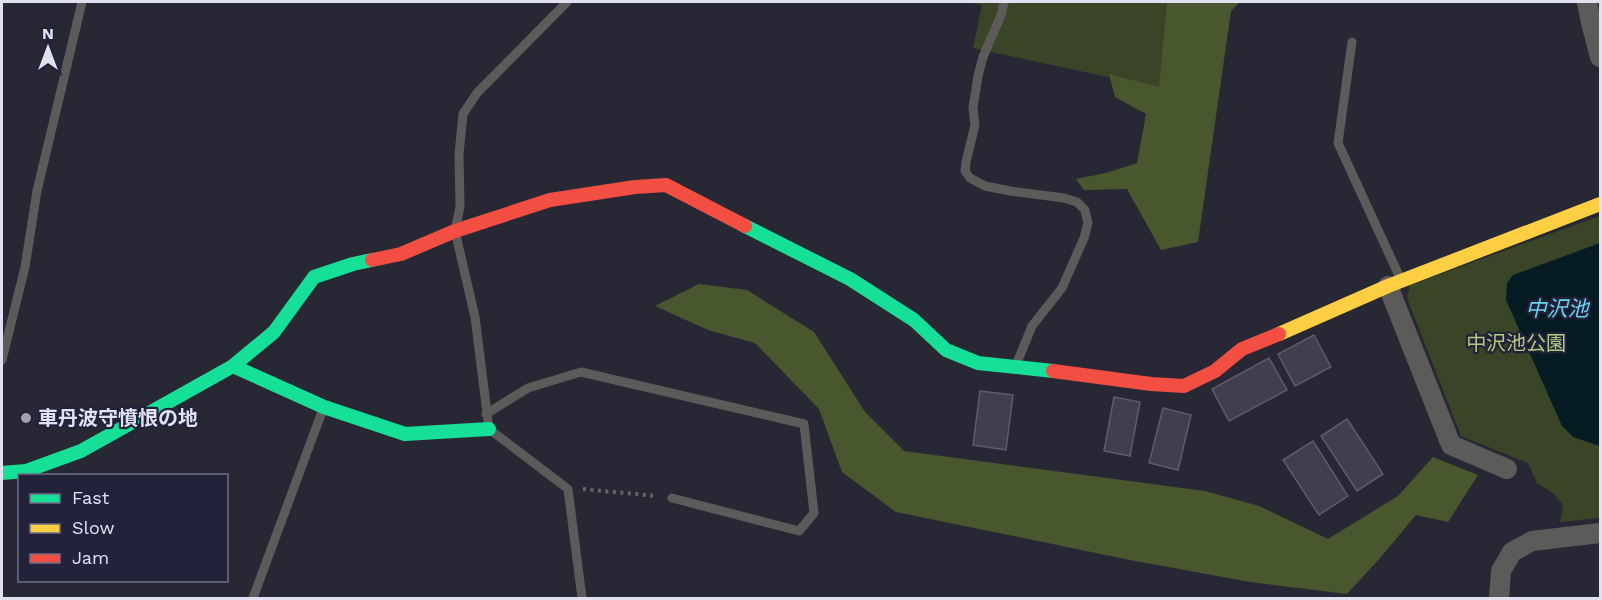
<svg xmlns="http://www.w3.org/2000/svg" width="1602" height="600" font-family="'Work Sans','Noto Sans JP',sans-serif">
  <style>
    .green { fill: #3a4528 }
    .forest { fill: #48572e }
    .water { fill: #071b22 }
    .building { fill: #3f3f4d; stroke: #5c5d69; stroke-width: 1.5 }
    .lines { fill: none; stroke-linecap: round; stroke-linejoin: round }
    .path { stroke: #656466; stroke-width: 4; stroke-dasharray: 3 4.5; stroke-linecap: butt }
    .lane { stroke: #5d5b5a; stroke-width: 9 }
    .street { stroke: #5d5b5a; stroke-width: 20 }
    .fast { stroke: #16e098; stroke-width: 14 }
    .slow { stroke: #ffcf43; stroke-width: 14 }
    .jam { stroke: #f24e42; stroke-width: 14 }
    .poi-dot { fill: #a0a0af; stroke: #23223b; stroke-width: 2 }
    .labels { text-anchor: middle; stroke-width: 4.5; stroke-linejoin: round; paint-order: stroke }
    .park-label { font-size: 20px; fill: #afca7d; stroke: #23223b }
    .poi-label { font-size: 20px; font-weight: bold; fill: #e0e1f1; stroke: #23223b; text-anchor: start }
    .water-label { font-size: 21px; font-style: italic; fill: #68d2ef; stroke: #23223b }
  </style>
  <rect width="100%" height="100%" fill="#282835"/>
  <g class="green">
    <polygon points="968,2 1177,2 1159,88 973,48 982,5"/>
    <polygon points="1600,216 1600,518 1560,522 1563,505 1553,493 1537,483 1528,463 1461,436 1407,298 1410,285"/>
  </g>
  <g class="forest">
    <polygon points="1167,2 1240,2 1231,11 1198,242 1161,250 1127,189 1084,190 1076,179 1106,173 1137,163 1146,114 1115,97 1109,74 1159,87"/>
    <polygon points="699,284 747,290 814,332 865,412 904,451 1205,491 1259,506 1328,539 1398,496 1433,457 1478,475 1448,522 1416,515 1381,557 1347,594 1250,582 1130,560 896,512 842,472 819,409 755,343 708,330 655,306"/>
  </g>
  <polygon class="water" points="1600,243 1600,446 1573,437 1562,426 1506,300 1507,283 1513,275"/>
  <g class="building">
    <polygon points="1314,335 1331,367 1295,386 1278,354"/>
    <polygon points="1269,358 1287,390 1229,421 1212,389"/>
    <polygon points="980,391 1013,395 1006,450 973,445"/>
    <polygon points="1114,397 1140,402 1130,456 1104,451"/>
    <polygon points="1163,408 1191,415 1178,470 1149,463"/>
    <polygon points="1347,419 1383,474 1357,491 1321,436"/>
    <polygon points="1313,441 1348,496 1319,515 1283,460"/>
  </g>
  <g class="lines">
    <polyline class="path" points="583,489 656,496"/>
    <g class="lane">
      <polyline points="567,2 477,93 463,114 459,154 460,207 455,231 475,317 489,429 568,489 582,598"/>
      <polyline points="1004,2 1001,15 983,57 978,76 973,108 975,125 966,162 965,171 970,178 985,186 1010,191 1064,198 1077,202 1085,210 1088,223 1084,238 1062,288 1032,326 1016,365"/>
      <polyline points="1352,42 1338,143 1401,280"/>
      <polyline points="2,360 25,267 37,191 82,2"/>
      <polyline points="486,414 528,388 581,372 804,424 814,513 799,531 672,498"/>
      <polyline points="253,598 323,409"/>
    </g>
    <g class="street">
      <polyline points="1587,2 1591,23 1600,57"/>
      <polyline points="1388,286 1451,445 1507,469"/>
      <polyline points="1499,598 1501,571 1512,552 1532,541 1600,533"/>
    </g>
    <g class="fast">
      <polyline points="745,226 850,279 914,320 946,350 978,363 1053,371"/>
      <polyline points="233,366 324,407 405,434 489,429"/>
      <polyline points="2,473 26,471 81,451 233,366 274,332 314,277 353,264 372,260"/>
    </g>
    <polyline class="slow" points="1279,334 1388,286 1600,204"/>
    <g class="jam">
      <polyline points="372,260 401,254 455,231 550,200 635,187 666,185 745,226"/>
      <polyline points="1053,371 1151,384 1184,386 1215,371 1242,349 1279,334"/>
    </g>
  </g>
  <circle class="poi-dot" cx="26" cy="418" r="6"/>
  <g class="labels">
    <g class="park-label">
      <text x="1516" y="350">中沢池公園</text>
    </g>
    <g class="poi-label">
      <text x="38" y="425">車丹波守憤恨の地</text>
    </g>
    <g class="water-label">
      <text x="1557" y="316">中沢池</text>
    </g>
  </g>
  <rect width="1602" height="600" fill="none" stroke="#e0e1f1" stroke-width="6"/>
  <rect x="18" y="474" width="210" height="108" fill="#23223b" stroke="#6f6e84" stroke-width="1.5"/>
  <rect x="30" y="494" width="30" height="9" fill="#16e098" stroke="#6f6e84" stroke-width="1.5"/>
  <text x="72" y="504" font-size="18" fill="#e0e1f1">Fast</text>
  <rect x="30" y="524" width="30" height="9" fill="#ffcf43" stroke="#6f6e84" stroke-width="1.5"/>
  <text x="72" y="534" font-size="18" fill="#e0e1f1">Slow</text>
  <rect x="30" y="554" width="30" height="9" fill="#f24e42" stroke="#6f6e84" stroke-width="1.5"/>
  <text x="72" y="564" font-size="18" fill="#e0e1f1">Jam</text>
  <g transform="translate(48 48)" stroke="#23223b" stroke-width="4.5" paint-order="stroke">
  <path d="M0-4.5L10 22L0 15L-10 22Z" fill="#e0e1f1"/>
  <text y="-9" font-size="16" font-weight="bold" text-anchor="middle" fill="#e0e1f1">N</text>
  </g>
</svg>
